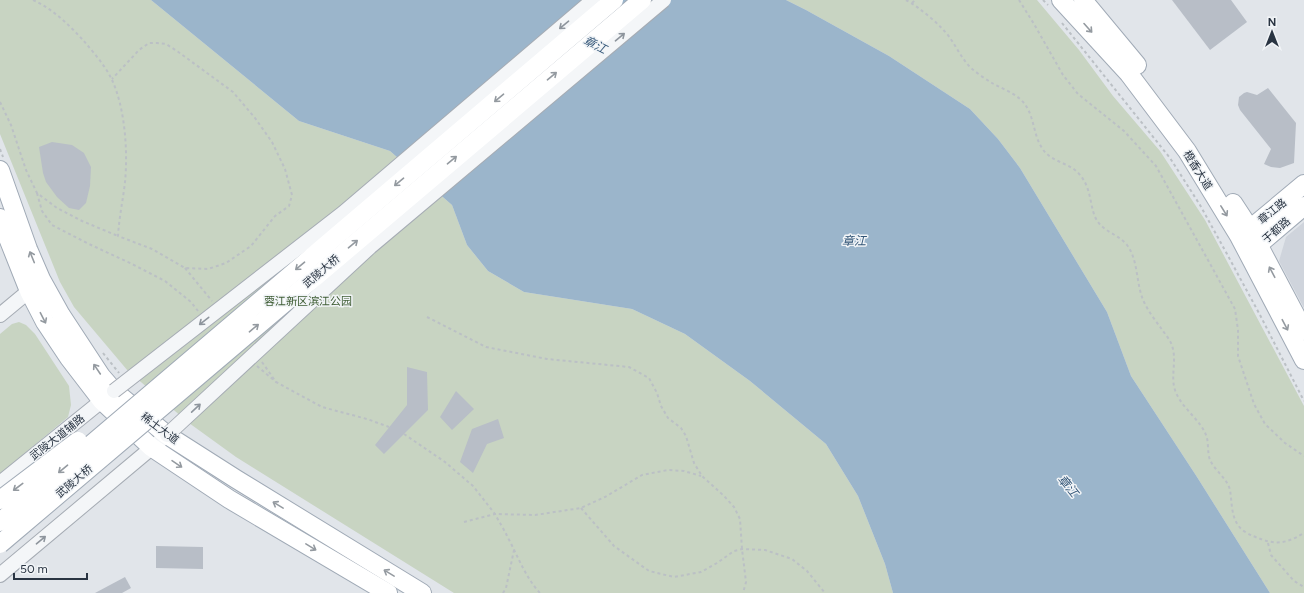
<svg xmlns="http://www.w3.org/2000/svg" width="1304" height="593" font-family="Figtree,'Noto Sans SC',sans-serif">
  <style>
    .built { fill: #cfd4dc }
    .green { fill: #c8d4c2 }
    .water { fill: #9bb5cb }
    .building { fill: #b8bec7 }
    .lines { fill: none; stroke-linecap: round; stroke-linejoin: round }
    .minor-casing { stroke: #a6acb4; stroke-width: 16 }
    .major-casing { stroke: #a0aab6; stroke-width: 20 }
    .path { stroke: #bbc0c5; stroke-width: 2; stroke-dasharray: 3 3; stroke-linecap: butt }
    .minor { stroke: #f4f6f8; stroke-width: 14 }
    .major { stroke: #fff; stroke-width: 18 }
    .minor-bridge-casing { stroke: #a6acb4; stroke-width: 16; stroke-linecap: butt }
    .major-bridge-casing { stroke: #a0aab6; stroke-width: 20; stroke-linecap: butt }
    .minor-bridge { stroke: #f4f6f8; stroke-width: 14 }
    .major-bridge { stroke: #fff; stroke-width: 18 }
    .oneway { stroke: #8e959d }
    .oneway2 { stroke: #949aa0 }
    .labels { text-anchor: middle; stroke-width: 3; stroke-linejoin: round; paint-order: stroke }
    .street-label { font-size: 11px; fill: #293442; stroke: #f1f4f7 }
    .park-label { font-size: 11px; fill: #405e36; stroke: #f1f4f7 }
    .water-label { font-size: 12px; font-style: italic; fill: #325577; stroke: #f1f4f7 }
  </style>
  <rect width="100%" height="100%" fill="#e1e5ea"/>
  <polygon class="built" points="1304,222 1304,308 1279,261 1286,237"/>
  <g class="green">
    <polygon points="0,0 151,0 299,121 390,151 452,205 467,245 488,271 524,292 632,309 685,334 750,381 826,444 858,496 885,564 893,593 454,593 236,457 189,423 128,371 74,307 60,282 0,134"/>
    <polygon points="786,0 1037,0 1079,50 1113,96 1160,151 1205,220 1304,406 1304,593 1270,593 1197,477 1131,376 1107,312 1020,168 998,139 970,109 889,56 806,10"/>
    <polygon points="19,322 26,325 35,334 69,386 71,405 68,417 0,474 0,334 12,324"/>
  </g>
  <polygon class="water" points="151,0 786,0 806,10 889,56 970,109 998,139 1020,168 1107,312 1131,376 1197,477 1270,593 893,593 885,564 858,496 826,444 750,381 685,334 632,309 524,292 488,271 467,245 452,205 390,151 299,121"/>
  <g class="building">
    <polygon points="1172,0 1231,0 1247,22 1210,50"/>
    <polygon points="1268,88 1296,123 1294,163 1280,168 1271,167 1264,164 1271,149 1240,110 1238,105 1239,97 1244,93 1247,92 1257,95"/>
    <polygon points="52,142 72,145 84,153 91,167 90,186 86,203 79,210 69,208 57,197 46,182 43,173 39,147"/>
    <polygon points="407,367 427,372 428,410 384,454 375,445 407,405"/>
    <polygon points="456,391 474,409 452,430 440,417"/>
    <polygon points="498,419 504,438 487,444 473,473 460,462 472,429"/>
    <polygon points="156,546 203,547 203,569 156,568"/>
    <polygon points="125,577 131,588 122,593 95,593"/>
  </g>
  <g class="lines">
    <defs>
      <g id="minor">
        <polyline points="0,315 29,291"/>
        <polyline points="0,483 109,395"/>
        <polyline points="0,575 167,435"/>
      </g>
      <g id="major">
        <polyline points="1061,0 1129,74 1187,151 1239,236 1304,360"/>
        <polyline points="1083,0 1137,65"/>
        <polyline points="0,170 28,249 41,279 61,315 101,376 114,391 167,435 236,479 422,593"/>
        <polyline points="1233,203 1250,229 1304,331"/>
        <polyline points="0,218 29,291 45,322 69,358 102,401 151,447 229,499 388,593"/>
        <polyline points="1240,235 1250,229 1304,184"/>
        <polyline points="1250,252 1304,206"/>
      </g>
    </defs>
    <use href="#minor" class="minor-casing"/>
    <use href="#major" class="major-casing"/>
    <g class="path">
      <path d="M33 0C53 9 69 25 83 40 93 52 105 65 112 80 125 108 128 151 125 182 123 200 119 218 118 236L152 249 185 268 208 269 226 263 251 246 275 216 289 206 292 195 285 169 272 142 255 118 233 92 177 51 166 44 157 43H149L139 50 112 79"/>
      <path d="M906 0C919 7 942 26 950 38 957 48 962 59 971 68 977 73 985 79 992 83 1001 88 1012 92 1020 99 1035 112 1032 133 1042 148 1051 163 1070 162 1080 175 1093 190 1089 210 1098 222 1105 232 1119 235 1127 245 1138 260 1136 280 1142 297 1146 309 1156 321 1163 331 1166 335 1169 339 1171 343 1178 359 1170 375 1175 390 1181 408 1200 419 1206 435 1209 442 1207 452 1210 460 1215 471 1227 478 1230 490 1232 502 1231 515 1238 525 1241 530 1248 534 1253 536 1274 545 1284 545 1304 533"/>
      <polyline points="1019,0 1034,24 1063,75 1078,94 1124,131 1156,166 1235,309 1238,330 1238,356 1254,404 1265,424 1285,443 1304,456"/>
      <polyline points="1043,0 1048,5"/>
      <polyline points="912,3 915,0"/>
      <polyline points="1062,23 1170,158 1200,205 1227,254 1260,315 1304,401"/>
      <polyline points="0,102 11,125 26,170 37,193 57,208 82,221 118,236"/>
      <polyline points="0,149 3,157"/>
      <polyline points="37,193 42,211 52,225 89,244 132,264 165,281 191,302 198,311"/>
      <polyline points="185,268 212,301"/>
      <polyline points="427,317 486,347 547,359 629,367 649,378 657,393 661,406 668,418 681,428 686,436 694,463 702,476 724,496 734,507 740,519 742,549 746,582 743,593"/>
      <polyline points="103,353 119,373"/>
      <polyline points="262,362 276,382 322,407 367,419 389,427"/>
      <polyline points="257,366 276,382"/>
      <polyline points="404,434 445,462 473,486 495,514 535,515 581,508 605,497 642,475 668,470 684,471 701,476"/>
      <polyline points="581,508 614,546 649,571 674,577 701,572 717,563 734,551 742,549 765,550 792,559 807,571 825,593"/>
      <path d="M464 522 495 514C499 522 504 529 507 536 518 556 525 577 540 593"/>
      <polyline points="1268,543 1271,555 1294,581 1304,587"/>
      <polyline points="503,593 506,588 514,550"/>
    </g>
    <use href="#minor" class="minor"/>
    <use href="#major" class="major"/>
    <defs>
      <g id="minor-bridge">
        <polyline points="114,391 343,213 593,0"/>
        <polyline points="167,435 370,247 664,0"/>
      </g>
      <g id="major-bridge">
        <polyline points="0,500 78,441"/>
        <polyline points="0,522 614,0"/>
        <polyline points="0,544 642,0"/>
      </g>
    </defs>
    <use href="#minor-bridge" class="minor-bridge-casing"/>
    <use href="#major-bridge" class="major-bridge-casing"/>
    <use href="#minor-bridge" class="minor-bridge"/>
    <use href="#major-bridge" class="major-bridge"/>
  </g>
  <defs><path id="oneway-shaft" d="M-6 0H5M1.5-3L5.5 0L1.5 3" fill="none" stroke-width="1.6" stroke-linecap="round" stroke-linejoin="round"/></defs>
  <g class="oneway">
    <use href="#oneway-shaft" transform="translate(564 25) rotate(140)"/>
    <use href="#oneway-shaft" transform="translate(620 37) rotate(-40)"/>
    <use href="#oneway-shaft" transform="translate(204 321) rotate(142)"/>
    <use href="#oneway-shaft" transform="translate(196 408) rotate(-43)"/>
    <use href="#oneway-shaft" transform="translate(41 540) rotate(-40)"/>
  </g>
  <g class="oneway2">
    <use href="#oneway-shaft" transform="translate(1088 28) rotate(48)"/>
    <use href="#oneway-shaft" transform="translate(552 76) rotate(-40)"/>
    <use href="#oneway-shaft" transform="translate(499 98) rotate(140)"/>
    <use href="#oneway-shaft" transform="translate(452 160) rotate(-40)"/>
    <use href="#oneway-shaft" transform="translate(399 182) rotate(140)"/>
    <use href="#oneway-shaft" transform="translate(1224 211) rotate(58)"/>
    <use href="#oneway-shaft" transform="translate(353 244) rotate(-40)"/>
    <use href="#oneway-shaft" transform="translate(32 257) rotate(-112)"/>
    <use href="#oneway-shaft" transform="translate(300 266) rotate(140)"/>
    <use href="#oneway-shaft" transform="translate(1272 272) rotate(-118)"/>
    <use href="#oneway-shaft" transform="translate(43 318) rotate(63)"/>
    <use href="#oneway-shaft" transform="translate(1285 325) rotate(62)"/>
    <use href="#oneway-shaft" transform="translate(254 328) rotate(-40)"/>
    <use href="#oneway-shaft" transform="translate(97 369) rotate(-124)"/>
    <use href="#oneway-shaft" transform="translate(177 464) rotate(34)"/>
    <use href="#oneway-shaft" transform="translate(63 469) rotate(140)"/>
    <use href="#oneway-shaft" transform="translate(18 487) rotate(143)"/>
    <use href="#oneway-shaft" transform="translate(278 505) rotate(-149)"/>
    <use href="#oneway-shaft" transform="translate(311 547) rotate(31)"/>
    <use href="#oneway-shaft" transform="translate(389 573) rotate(-149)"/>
  </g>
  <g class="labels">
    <g class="street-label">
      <text transform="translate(1198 170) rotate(58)" y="4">橙香大道</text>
      <text transform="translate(1272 211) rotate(-39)" y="4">章江路</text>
      <text transform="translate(1276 230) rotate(-41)" y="4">于都路</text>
      <text transform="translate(321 271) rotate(-40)" y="4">武陵大桥</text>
      <text transform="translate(160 428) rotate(37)" y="4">稀土大道</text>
      <text transform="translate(57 437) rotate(-38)" y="4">武陵大道辅路</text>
      <text transform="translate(74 481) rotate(-40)" y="4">武陵大桥</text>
    </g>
    <g class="park-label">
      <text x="308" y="305">蓉江新区滨江公园</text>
    </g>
    <g class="water-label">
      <text transform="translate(595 45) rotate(26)" y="4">章江</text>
      <text x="854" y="245">章江</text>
      <text transform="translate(1068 486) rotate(51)" y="4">章江</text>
    </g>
  </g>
  <g transform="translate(1272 32)" stroke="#f1f4f7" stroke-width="3" paint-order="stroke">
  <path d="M0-3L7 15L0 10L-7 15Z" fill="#293442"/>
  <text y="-6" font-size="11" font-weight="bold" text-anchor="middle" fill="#293442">N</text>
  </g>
  <path d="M14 573v6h73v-6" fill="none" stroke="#293442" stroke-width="2"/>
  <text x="20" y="573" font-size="12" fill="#293442" stroke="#f1f4f7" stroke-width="3" paint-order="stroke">50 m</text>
</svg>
